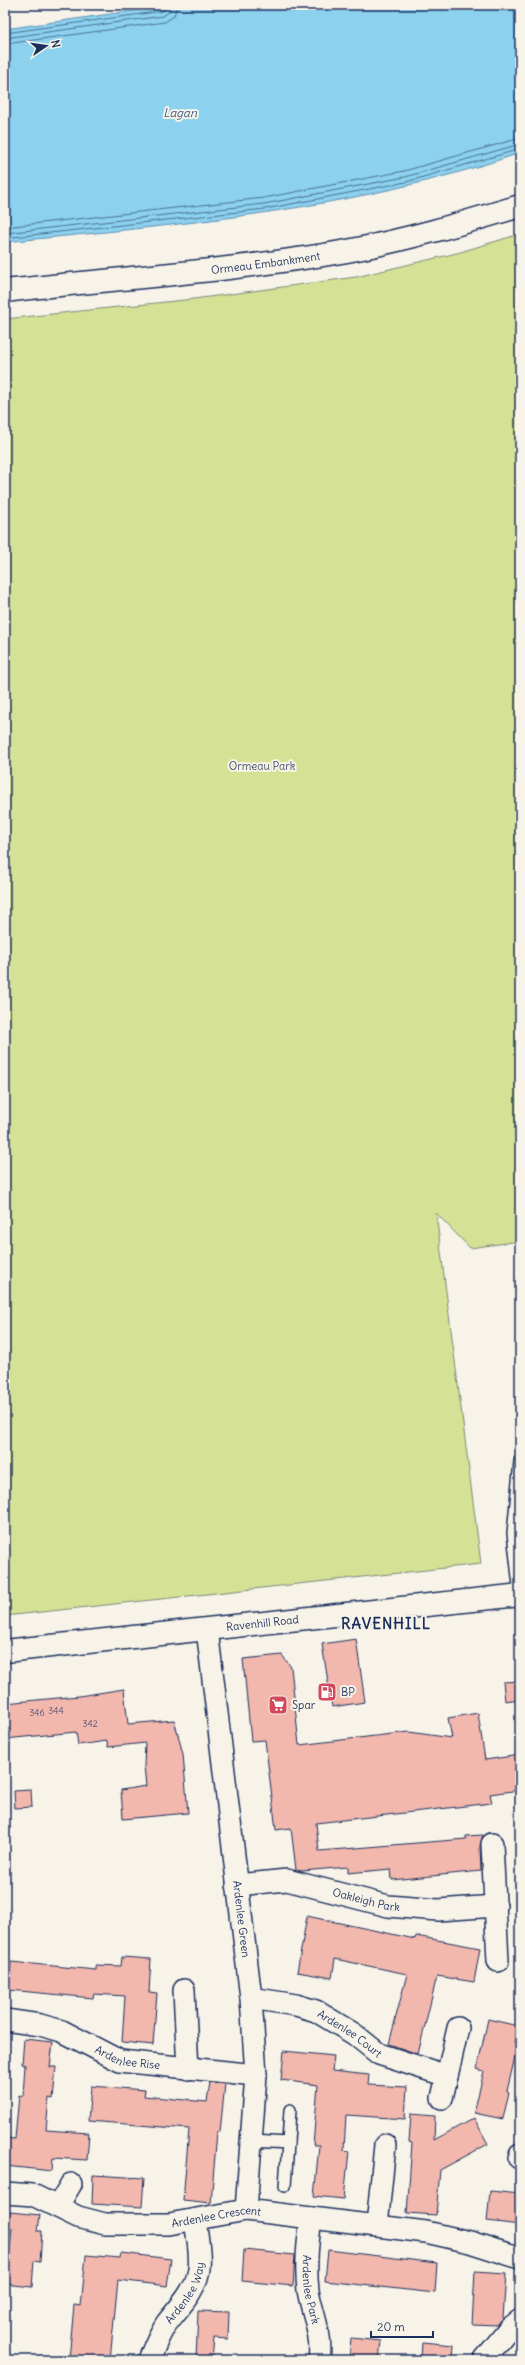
<svg xmlns="http://www.w3.org/2000/svg" width="525" height="2365" font-family="Delius,sans-serif">
  <style>
    .green { fill: #d5e295; stroke: #78887a }
    .water { fill: #8cd1ed; stroke: #5f90b4 }
    .lines { fill: none; stroke-linecap: round; stroke-linejoin: round }
    .shore { stroke: #487097; stroke-width: 1 }
    .building { fill: #f2b7ad; stroke: #1b2f5e }
    .service-casing { stroke: #1b2f5e; stroke-width: 14 }
    .minor-casing { stroke: #1b2f5e; stroke-width: 24 }
    .tertiary-casing { stroke: #1b2f5e; stroke-width: 25 }
    .secondary-casing { stroke: #1b2f5e; stroke-width: 25 }
    .service { stroke: #f7f3e8; stroke-width: 11 }
    .minor { stroke: #f7f3e8; stroke-width: 21 }
    .tertiary { stroke: #f7f3e8; stroke-width: 22 }
    .secondary { stroke: #f7f3e8; stroke-width: 22 }
    .labels { text-anchor: middle; stroke-width: 4; stroke-linejoin: round; paint-order: stroke }
    .number-label { font-size: 9px; fill: #515172 }
    .street-label { font-size: 11px; fill: #1b2f5e; stroke: #f7f3e8 }
    .park-label { font-size: 11px; fill: #405369; stroke: #f7f3e8 }
    .poi-label { font-size: 11px; fill: #1b2f5e; stroke: #f7f3e8; text-anchor: start }
    .water-label { font-size: 12px; font-style: italic; fill: #375882; stroke: #f7f3e8 }
    .district-label { font-size: 15px; font-weight: bold; letter-spacing: 1px; fill: #1b2f5e; stroke: #f7f3e8 }
  </style>
  <rect width="100%" height="100%" fill="#f7f3e8"/>
  <filter id="ink" filterUnits="userSpaceOnUse"><feTurbulence type="fractalNoise" baseFrequency=".025" numOctaves="2"/><feDisplacementMap in="SourceGraphic" scale="8" xChannelSelector="R" yChannelSelector="G"/><feConvolveMatrix kernelMatrix="1 2 1 2 8 2 1 2 1" color-interpolation-filters="sRGB"/></filter>
  <g filter="url(#ink)">
    <polygon class="green" points="520,234 520,1241 470,1248 436,1213 481,1564 5,1616 5,319 194,299 356,277 457,253"/>
    <path class="water" d="M173 5H520V153C356 210 177 225 5 242V29Z"/>
    <g class="lines">
      <g class="shore">
        <polyline points="5,33 163,11 166,5"/>
        <polyline points="5,38 163,16 169,12 171,5"/>
        <polyline points="5,44 165,22 174,16 177,5"/>
        <polyline points="5,227 264,198 404,171 520,138"/>
        <polyline points="5,233 264,204 405,177 520,144"/>
        <polyline points="5,238 265,209 406,182 520,149"/>
      </g>
    </g>
    <g class="building">
      <polygon points="356,1639 365,1702 332,1707 322,1644"/>
      <polygon points="282,1655 291,1667 299,1745 409,1732 452,1738 448,1718 478,1713 485,1760 520,1755 520,1790 490,1794 492,1803 316,1823 319,1851 466,1839 466,1836 483,1835 480,1845 481,1871 392,1880 391,1869 348,1873 348,1867 302,1871 296,1870 291,1828 276,1830 265,1740 251,1741 243,1659"/>
      <polygon points="520,1681 520,1699 505,1701 503,1682"/>
      <polygon points="124,1689 128,1724 174,1720 183,1754 188,1813 123,1819 121,1790 146,1786 144,1766 145,1743 108,1747 107,1741 78,1745 76,1732 5,1739 5,1703 79,1696"/>
      <polygon points="31,1790 32,1807 15,1808 14,1791"/>
      <polygon points="307,1916 415,1939 416,1936 480,1948 474,1982 437,1976 418,2054 389,2044 407,1974 335,1959 332,1978 297,1972"/>
      <polygon points="122,1957 151,1959 149,1992 157,1993 153,2045 122,2042 125,1996 94,1994 93,1998 9,1990 11,1962 96,1970 96,1965 121,1966"/>
      <polygon points="488,2019 518,2026 514,2043 518,2044 507,2091 509,2092 503,2119 474,2113 484,2071 477,2069"/>
      <polygon points="24,2039 53,2042 50,2067 56,2067 53,2099 49,2098 46,2130 89,2133 87,2160 53,2158 52,2171 5,2166 5,2138 15,2139 19,2095 23,2096 25,2065 22,2064"/>
      <polygon points="284,2051 334,2056 332,2071 369,2075 368,2085 407,2087 405,2119 346,2115 344,2150 349,2151 344,2199 314,2196 319,2145 313,2145 318,2085 281,2080"/>
      <polygon points="210,2082 225,2084 220,2132 217,2132 211,2203 183,2200 189,2129 88,2121 91,2086 145,2090 144,2096 207,2102"/>
      <polygon points="411,2114 435,2116 434,2140 474,2118 488,2144 440,2170 436,2215 407,2213 412,2143 409,2142"/>
      <polygon points="93,2175 144,2178 142,2207 92,2204"/>
      <polygon points="490,2191 520,2194 520,2225 487,2221"/>
      <polygon points="10,2212 40,2215 38,2231 42,2231 40,2262 34,2261 32,2287 5,2284 6,2259 9,2259 12,2228 8,2228"/>
      <polygon points="244,2250 295,2255 293,2286 242,2281"/>
      <polygon points="328,2250 437,2263 435,2293 325,2281"/>
      <polygon points="121,2253 171,2259 167,2286 118,2280 110,2360 69,2359 74,2305 81,2306 86,2255 120,2258"/>
      <polygon points="475,2272 506,2274 503,2318 497,2325 472,2324"/>
      <polygon points="198,2311 229,2312 228,2339 214,2338 212,2360 196,2360"/>
      <polygon points="351,2338 381,2341 379,2360 349,2360"/>
      <polygon points="422,2342 454,2345 453,2360 421,2360"/>
    </g>
    <g class="lines">
      <defs>
        <g id="service">
          <polyline points="520,1595 513,1533 520,1461"/>
          <polyline points="252,2141 288,2143 285,2186"/>
          <polyline points="288,2143 290,2110"/>
        </g>
        <g id="minor">
          <path id="s1" d="M207 1629 251 1998 256 2075 246 2210"/>
          <polyline points="492,1844 498,1961"/>
          <path id="s2" d="M237 1885 287 1880 388 1906 438 1910 496 1906"/>
          <polyline points="184,1990 188,2069"/>
          <path id="s3" d="M251 1998 296 2005 316 2011 354 2034 379 2054 447 2076"/>
          <path id="s4" d="M5 2020 40 2025 62 2031 120 2061 256 2075"/>
          <polyline points="442,2098 458,2028"/>
          <polyline points="519,2158 520,2155"/>
          <path id="s5" d="M5 2193 33 2195 78 2217 105 2224H169L246 2210 426 2232 470 2242 520 2258"/>
          <polyline points="58,2206 71,2184"/>
          <path id="s6" d="M311 2218C308 2241 305 2266 308 2290 312 2314 323 2335 319 2360"/>
          <polyline points="377,2225 385,2145"/>
          <path id="s7" d="M149 2360C154 2347 159 2335 166 2324 179 2307 196 2291 199 2269 201 2253 197 2236 195 2220"/>
          <polyline points="484,2360 510,2328 520,2320"/>
        </g>
        <g id="tertiary">
          <path id="s8" d="M5 291C119 278 234 271 347 251 406 240 463 223 520 206"/>
        </g>
        <g id="secondary">
          <path id="s9" d="M5 1651 520 1595"/>
        </g>
      </defs>
      <use href="#service" class="service-casing"/>
      <use href="#minor" class="minor-casing"/>
      <use href="#tertiary" class="tertiary-casing"/>
      <use href="#secondary" class="secondary-casing"/>
      <use href="#service" class="service"/>
      <use href="#minor" class="minor"/>
      <use href="#tertiary" class="tertiary"/>
      <use href="#secondary" class="secondary"/>
    </g>
  </g>
  <defs>
    <symbol id="fuel-square" viewBox="-11 -11 22 22"><rect x="-9" y="-9" width="18" height="18" rx="4" fill="#d1495b" stroke="#f7f3e8"/><path d="M-5.5-6h7V0h2V4h1.3V-2.5L3-4.5l.8-.8L6-3V5H2.5V1h-1V6h-7ZM-4.2-4.7v3.2H.2V-4.7Z" fill="#fff"/></symbol>
    <symbol id="supermarket-square" viewBox="-11 -11 22 22"><rect x="-9" y="-9" width="18" height="18" rx="4" fill="#d1495b" stroke="#f7f3e8"/><path d="M-6-5.5h2.5l.6 2H6L4.5 2H-2.5L-4.4-4H-6ZM-1.5 3.2a1.3 1.3 0 1 0 .1 0ZM3 3.2a1.3 1.3 0 1 0 .1 0Z" fill="#fff"/></symbol>
  </defs>
  <g fill-rule="evenodd">
    <use href="#fuel-square" x="316" y="1681" width="22" height="22"/>
    <use href="#supermarket-square" x="267" y="1694" width="22" height="22"/>
  </g>
  <g class="labels">
    <g class="number-label">
      <text x="56" y="1714">344</text>
      <text x="37" y="1716">346</text>
      <text x="90" y="1727">342</text>
    </g>
    <g class="street-label">
      <text dy="4" stroke="none"><textPath href="#s8" startOffset="262">Ormeau Embankment</textPath></text>
      <text dy="4" stroke="none"><textPath href="#s9" startOffset="259">Ravenhill Road</textPath></text>
      <text dy="4" stroke="none"><textPath href="#s2" startOffset="132">Oakleigh Park</textPath></text>
      <text dy="4" stroke="none"><textPath href="#s1" startOffset="292">Ardenlee Green</textPath></text>
      <text dy="4" stroke="none"><textPath href="#s3" startOffset="107">Ardenlee Court</textPath></text>
      <text dy="4" stroke="none"><textPath href="#s4" startOffset="130">Ardenlee Rise</textPath></text>
      <text dy="4" stroke="none"><textPath href="#s5" startOffset="218">Ardenlee Crescent</textPath></text>
      <text dy="4" stroke="none"><textPath href="#s6" startOffset="72">Ardenlee Park</textPath></text>
      <text dy="4" stroke="none"><textPath href="#s7" startOffset="77">Ardenlee Way</textPath></text>
    </g>
    <g class="park-label">
      <text x="262" y="770">Ormeau Park</text>
    </g>
    <g class="poi-label">
      <text x="341" y="1696">BP</text>
      <text x="292" y="1709">Spar</text>
    </g>
    <g class="water-label">
      <text x="180" y="117">Lagan</text>
    </g>
    <g class="district-label">
      <text x="386" y="1629">RAVENHILL</text>
    </g>
  </g>
  <rect width="525" height="2365" fill="none" stroke="#f7f3e8" stroke-width="20"/>
  <rect x="10" y="10" width="505" height="2345" fill="none" stroke="#1b2f5e" stroke-width="1.5" filter="url(#ink)"/>
  <g transform="translate(46 46) rotate(77)" stroke="#f7f3e8" stroke-width="3" paint-order="stroke">
  <path d="M0-3L7 15L0 10L-7 15Z" fill="#1b2f5e"/>
  <text y="-6" font-size="11" font-weight="bold" text-anchor="middle" fill="#1b2f5e">N</text>
  </g>
  <path d="M371 2331v6h62v-6" fill="none" stroke="#1b2f5e" stroke-width="2"/>
  <text x="377" y="2331" font-size="12" fill="#1b2f5e" stroke="#f7f3e8" stroke-width="3" paint-order="stroke">20 m</text>
</svg>
